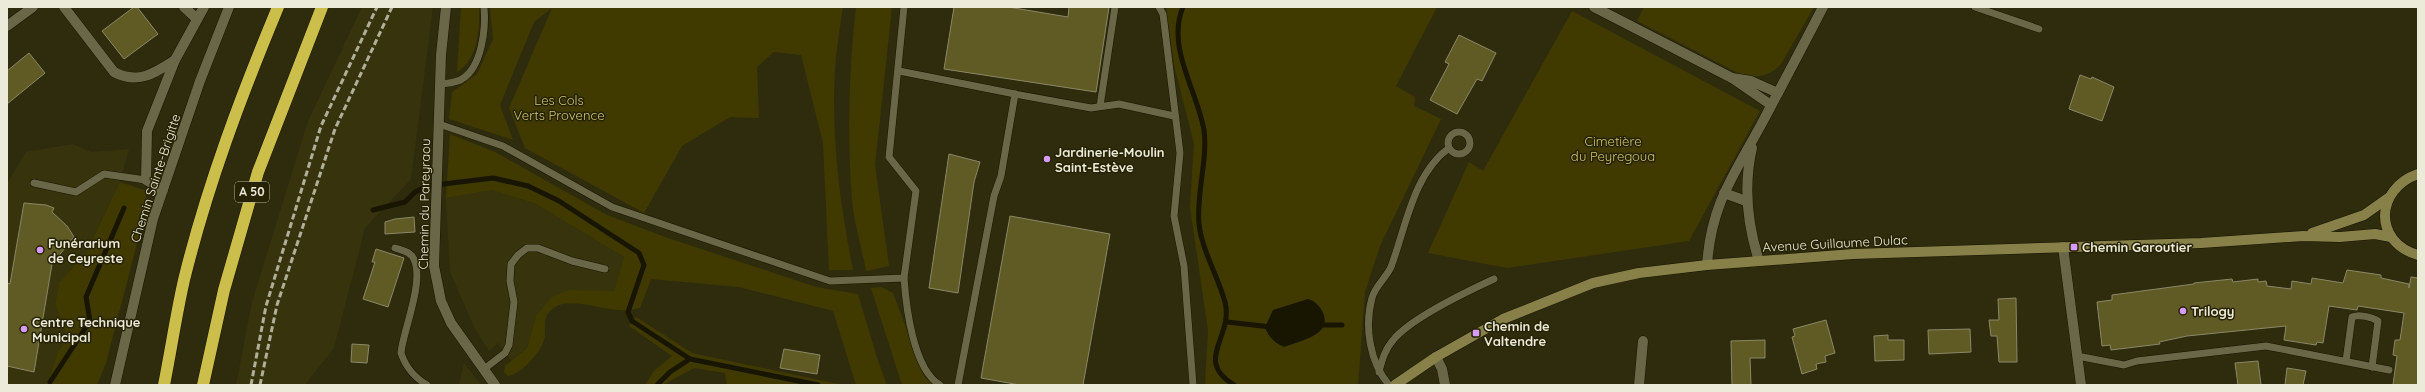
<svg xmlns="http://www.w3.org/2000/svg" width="2425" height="392" font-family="Quicksand,sans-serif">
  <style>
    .built { fill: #37330c }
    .green { fill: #403a00 }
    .water { fill: #181500 }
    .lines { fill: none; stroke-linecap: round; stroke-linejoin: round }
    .stream { stroke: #181500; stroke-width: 5 }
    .building { fill: #605a25; stroke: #8b8868 }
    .service-casing { stroke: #181400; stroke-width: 8 }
    .minor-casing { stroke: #181400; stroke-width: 11 }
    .tertiary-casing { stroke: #181400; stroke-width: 11 }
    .secondary-casing { stroke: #181400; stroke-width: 11 }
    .motorway-casing { stroke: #181400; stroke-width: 13 }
    .service { stroke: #6a6748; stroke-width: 7 }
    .minor { stroke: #6a6748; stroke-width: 10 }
    .tertiary { stroke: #6a6748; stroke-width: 10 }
    .secondary { stroke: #878149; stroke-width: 10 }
    .motorway { stroke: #cbbe4a; stroke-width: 12 }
    .rail { stroke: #b1ae99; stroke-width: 3; stroke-dasharray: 6 3; stroke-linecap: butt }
    .poi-dot { fill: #d79bf9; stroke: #262204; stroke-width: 1.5 }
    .labels { text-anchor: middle; stroke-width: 3; stroke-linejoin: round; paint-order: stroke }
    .shield { fill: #262204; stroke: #b1ae99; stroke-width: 1 }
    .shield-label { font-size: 12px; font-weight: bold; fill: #ecead9 }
    .park-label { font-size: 13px; fill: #cfc675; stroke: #262204 }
    .poi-label { font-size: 13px; font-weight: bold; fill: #ecead9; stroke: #262204; text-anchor: start }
    .street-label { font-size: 13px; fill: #ecead9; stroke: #262204 }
  </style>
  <rect width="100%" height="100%" fill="#2f2c0e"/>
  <g class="built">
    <polygon points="362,7 433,7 411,179 365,228 334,348 305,385 236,385 252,302 308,121"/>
    <polygon points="73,144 91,152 129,149 120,182 86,253 59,283 55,304 68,339 58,351 47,385 7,385 7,184 26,152"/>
    <polygon points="492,190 536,204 624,257 614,292 569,290 536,316 527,348 511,360 498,343 489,351 475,329 450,272 446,198"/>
    <polygon points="464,363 481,385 459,385"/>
  </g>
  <g class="green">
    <path d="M461 7H479C480 30 478 59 457 72Z"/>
    <path d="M490 7H843C840 28 836 49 835 70 831 137 840 205 853 270H829L823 143 801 55 774 52 757 67 759 118 730 117 682 146 644 213 525 148 509 108 552 8 534 22 500 105 513 140 449 119 452 92 477 74 493 39Z"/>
    <path d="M856 7H892L875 165 889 266 866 271C862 248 854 223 852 200 847 136 849 70 856 7Z"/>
    <polygon points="1166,7 1437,7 1396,86 1415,97 1414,106 1441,119 1380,246 1365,292 1358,385 1205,385 1208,330 1190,207 1194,144 1174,65"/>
    <path d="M1644 7H1814L1781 64C1770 76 1761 77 1746 77L1637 21Z"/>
    <polygon points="1572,11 1760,111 1689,241 1507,268 1428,253 1469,162 1483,171"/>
    <path d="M450 134 495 152 607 215 665 237 816 287 858 294 877 358 887 385H856L833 311 739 287 651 279 640 308C634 309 627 311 621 310 603 310 570 297 555 307 538 318 549 330 543 343 538 355 520 375 508 376L504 372 505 366 527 348 536 316 552 297 569 290 614 291 624 257 536 204 492 190 446 198Z"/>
    <polygon points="120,182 147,191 142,224 106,363 97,385 47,385 58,351 68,339 55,304 59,283 86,253"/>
    <polygon points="881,287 893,293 924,376 933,385 902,385 871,288"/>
    <polygon points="636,317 692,353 843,385 727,385 725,373 694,368 663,385 645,385 654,371 672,356 629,326"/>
  </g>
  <path class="water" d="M1308 299C1315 301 1320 306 1323 313 1333 335 1299 341 1284 347 1274 342 1269 338 1265 327L1273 310Z"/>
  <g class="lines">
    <g class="stream">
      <path d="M1183 7C1166 47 1197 90 1204 130 1208 161 1196 193 1199 224 1202 251 1218 276 1225 302 1234 337 1193 360 1234 385"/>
      <polyline points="373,210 405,202 415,192 427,186 493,178 528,186 559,201 639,253 644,265 628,312 632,321 690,359"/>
      <polyline points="1227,322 1271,327"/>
      <polyline points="1319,325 1342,325"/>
      <polyline points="50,382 90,321 86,297 124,208"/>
      <polyline points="657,385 670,372 690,359 818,385"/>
    </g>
  </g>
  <g class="building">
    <polygon points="134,7 137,7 158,34 124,59 102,31"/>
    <polygon points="954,7 1008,7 1068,17 1069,7 1109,7 1096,92 944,69"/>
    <polygon points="1459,35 1496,53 1482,81 1477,79 1457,114 1430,100 1449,64 1445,62"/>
    <polygon points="29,53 45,73 7,104 7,71"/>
    <polygon points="2080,75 2091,79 2092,77 2114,87 2102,121 2069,109"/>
    <polygon points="949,154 980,162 974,182 958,293 929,288"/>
    <polygon points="24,203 46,205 54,208 52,212 67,226 74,237 52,264 34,372 7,366 7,283 10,284"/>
    <polygon points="1010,216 1110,234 1083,385 1020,385 981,378"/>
    <polygon points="414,217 415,232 385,234 385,222 395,219"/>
    <polygon points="376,249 404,258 388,307 363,299 375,262 372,262"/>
    <polygon points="2347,270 2381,275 2381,278 2409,284 2409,288 2411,277 2418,278 2418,385 2393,385 2397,356 2393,355 2395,340 2400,340 2404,313 2358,306 2357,310 2329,306 2323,343 2317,342 2316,345 2284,340 2286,326 2187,336 2159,342 2160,344 2111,350 2110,345 2102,346 2097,302 2112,300 2112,295 2194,284 2194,283 2232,279 2233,282 2258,279 2258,282 2266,281 2267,286 2291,289 2292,281 2311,284 2312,278 2343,283"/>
    <polygon points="2016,298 2017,362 1999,362 1997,336 1991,336 1989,320 1999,320 1998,299"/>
    <polygon points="1826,320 1835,353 1825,356 1826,362 1816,364 1817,369 1802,374 1792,337 1795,336 1793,329"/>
    <polygon points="1970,329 1971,352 1929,354 1928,330"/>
    <polygon points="1888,335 1888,340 1904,340 1904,360 1875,361 1874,336"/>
    <polygon points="1765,340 1765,358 1750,358 1751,385 1732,385 1731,341"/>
    <polygon points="352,344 369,345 367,363 351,362"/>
    <polygon points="784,349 820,355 817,374 780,368"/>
    <polygon points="2258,361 2261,385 2238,385 2235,363"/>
    <polygon points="2287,368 2306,371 2303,385 2285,385"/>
  </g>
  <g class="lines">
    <defs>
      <g id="service">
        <polyline points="1159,7 1163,14 1180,153 1174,216 1184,266 1193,385"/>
        <polyline points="1975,7 2039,29"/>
        <polyline points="899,71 1015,94"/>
        <path d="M441 84C448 83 456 83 462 79 482 67 486 28 484 7"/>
        <polyline points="1100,106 1115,7"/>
        <polyline points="439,124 503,146 612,207 830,281 904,278 916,191 889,157 904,7"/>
        <circle cx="1459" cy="143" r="11"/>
        <polyline points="34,183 76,192 104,174 146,180"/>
        <path d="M395 248C401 250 408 251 412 256 427 276 403 330 401 353 406 368 414 377 427 385"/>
        <path d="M904 278C906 306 913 369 940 385"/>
        <polyline points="2077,356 2124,365 2137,361 2266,346 2389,370"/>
        <path d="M2346 361 2352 317C2359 314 2372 317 2378 321L2372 367"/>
        <polyline points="484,369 505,353 509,345 514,302 510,281 511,264 518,255 527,248 538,248 572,261 605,269"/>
        <path d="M1379 372C1382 360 1385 349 1394 339 1412 318 1468 291 1494 279"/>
        <polyline points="958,385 994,196 1001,176 1015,94 1091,108 1119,104 1174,116"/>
        <path d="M1389 385C1370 363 1364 327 1372 298 1375 286 1386 278 1391 267 1406 227 1413 174 1449 148"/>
      </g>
      <g id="minor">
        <path d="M64 7 114 72C138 85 155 73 175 60"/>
        <polyline points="184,7 197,19"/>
        <polyline points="1594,7 1732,78"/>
        <polyline points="7,26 33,7"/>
        <polyline points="1771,105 1732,78 1751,81 1778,93"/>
        <polyline points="163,190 146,180 147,131 175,60 204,7"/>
        <polyline points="2063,247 2081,385"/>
        <polyline points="1436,357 1442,369 1445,385"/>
        <polyline points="115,385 153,219 200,81 229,7"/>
        <polyline points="1639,385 1643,341"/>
      </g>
      <g id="tertiary">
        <polyline points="446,7 441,55 434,266 441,301 451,323 495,385"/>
        <path d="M1752 148C1743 187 1747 223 1759 261"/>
        <polyline points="1724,193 1746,201"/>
        <path d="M1707 265C1711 204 1734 175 1762 123 1782 85 1803 46 1823 7"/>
      </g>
      <g id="secondary">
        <path d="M2418 174C2375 189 2373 242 2418 255"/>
        <polyline points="2312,233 2364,215 2388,198"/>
        <polyline points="1395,385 1436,357 1503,319 1593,283 1639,273 1707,265 1853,254 2201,243 2303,236 2340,237 2375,234 2391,237"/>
      </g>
      <g id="motorway">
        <path d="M164 385C171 350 176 315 184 280 207 186 241 96 278 7"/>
        <polyline points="203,385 224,290 258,172 322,7"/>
      </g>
    </defs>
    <use href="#service" class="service-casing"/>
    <use href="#minor" class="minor-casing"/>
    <use href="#tertiary" class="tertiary-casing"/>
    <use href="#secondary" class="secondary-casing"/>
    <use href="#motorway" class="motorway-casing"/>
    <use href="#service" class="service"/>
    <use href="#minor" class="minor"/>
    <use href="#tertiary" class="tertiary"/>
    <use href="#secondary" class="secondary"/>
    <use href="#motorway" class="motorway"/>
    <g class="rail">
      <polyline points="251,385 266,306 321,126 377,7"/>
      <polyline points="260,385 277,305 335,129 392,7"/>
    </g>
  </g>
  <g class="poi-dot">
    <circle cx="1047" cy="159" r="4"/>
    <rect x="2070" y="243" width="8" height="8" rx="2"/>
    <circle cx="40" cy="250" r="4"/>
    <circle cx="2183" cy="311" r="4"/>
    <circle cx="24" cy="329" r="4"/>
    <rect x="1472" y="329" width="8" height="8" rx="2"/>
  </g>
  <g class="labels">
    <rect class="shield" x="235" y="182" width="34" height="20" rx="3"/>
    <g class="shield-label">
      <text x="252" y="196">A 50</text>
    </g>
    <g class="park-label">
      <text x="559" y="105">Les Cols<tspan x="559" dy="15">Verts Provence</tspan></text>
      <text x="1613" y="146">Cimetière<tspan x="1613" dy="15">du Peyregoua</tspan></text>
    </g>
    <g class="poi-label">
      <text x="1055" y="157">Jardinerie-Moulin<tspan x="1055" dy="15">Saint-Estève</tspan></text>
      <text x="48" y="248">Funérarium<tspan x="48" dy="15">de Ceyreste</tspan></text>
      <text x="2082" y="252">Chemin Garoutier</text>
      <text x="2191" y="316">Trilogy</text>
      <text x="32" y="327">Centre Technique<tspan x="32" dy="15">Municipal</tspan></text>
      <text x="1484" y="331">Chemin de<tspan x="1484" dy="15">Valtendre</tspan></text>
    </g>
    <g class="street-label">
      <text transform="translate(155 178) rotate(-72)" y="5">Chemin Sainte-Brigitte</text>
      <text transform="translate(424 204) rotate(-89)" y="5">Chemin du Pareyraou</text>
      <text transform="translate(1835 243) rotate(-3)" y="5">Avenue Guillaume Dulac</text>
    </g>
  </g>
  <rect width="2425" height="392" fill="none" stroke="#ecead9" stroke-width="16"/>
</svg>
